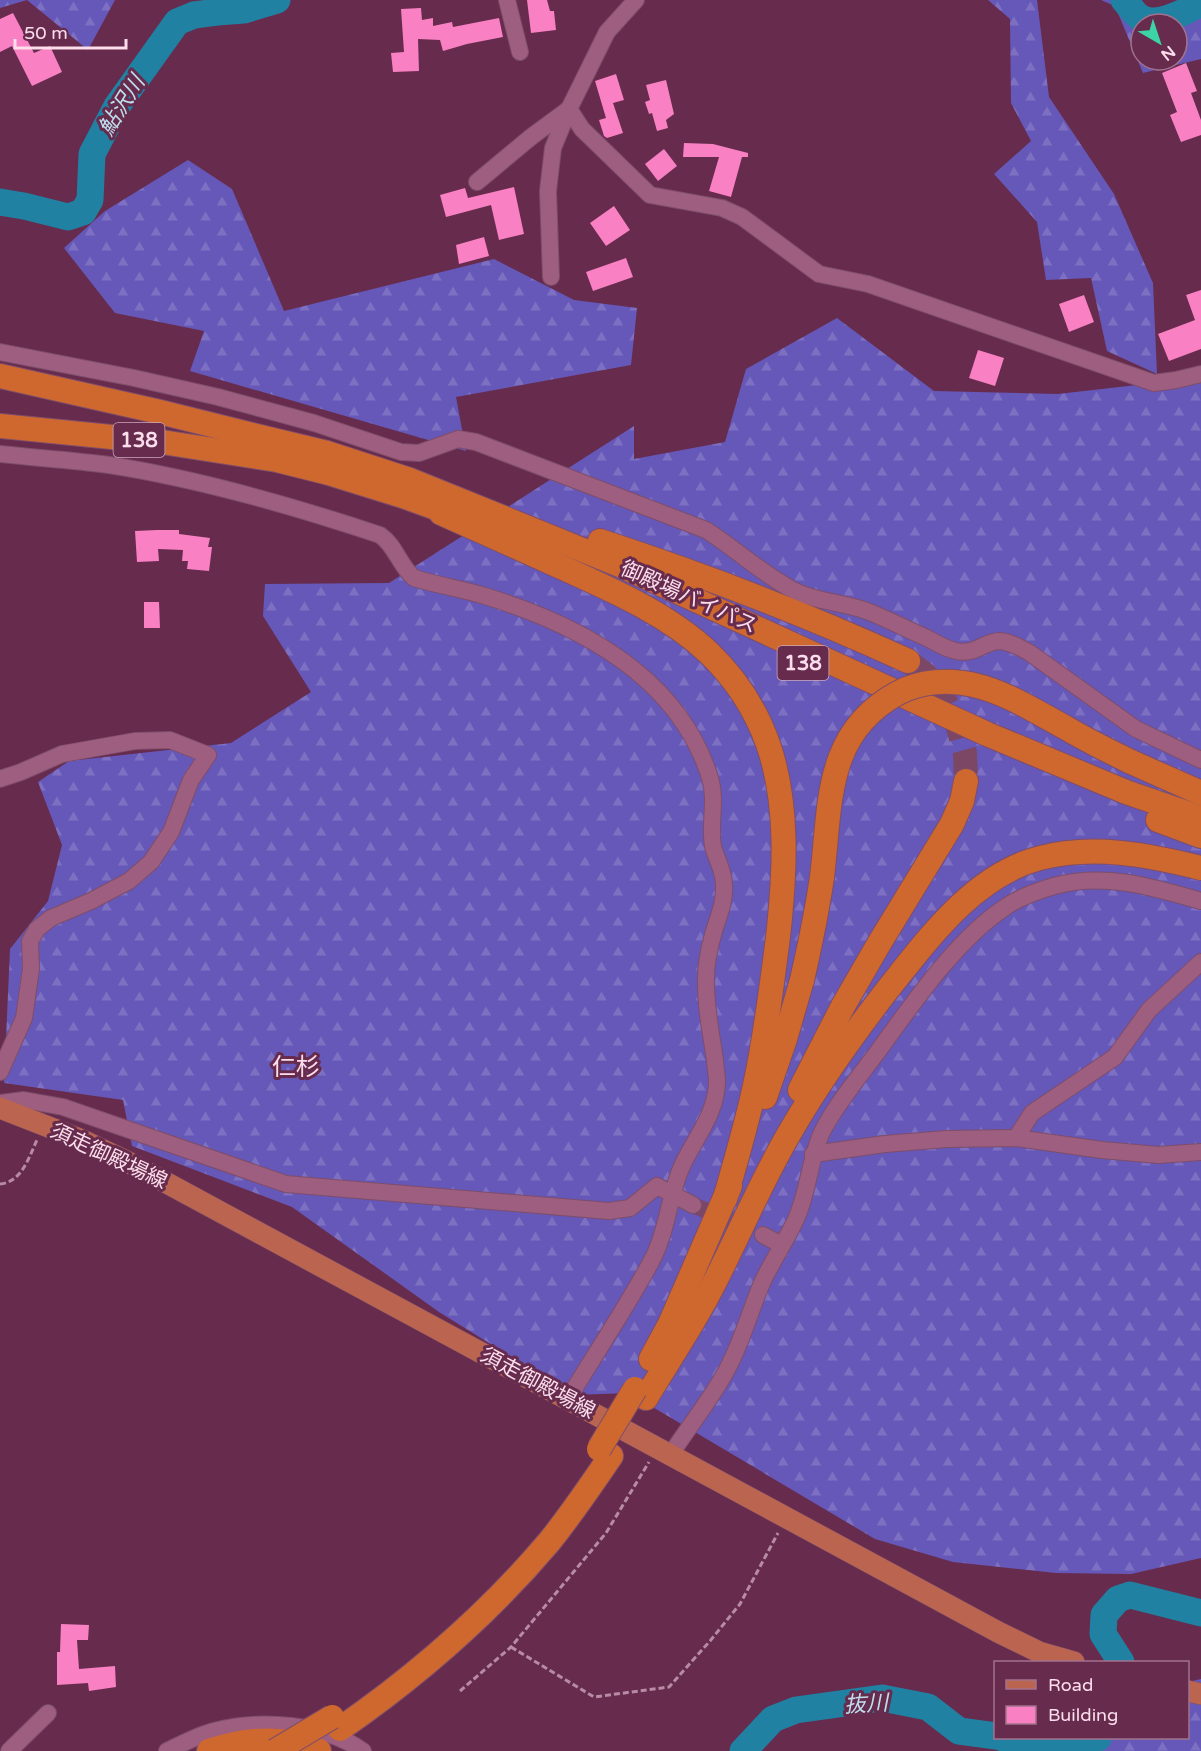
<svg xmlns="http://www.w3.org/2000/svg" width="1201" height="1751" font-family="'Varela Round','Noto Sans JP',sans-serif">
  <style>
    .forest { fill: url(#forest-firs) }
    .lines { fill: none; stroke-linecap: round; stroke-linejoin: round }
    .river { stroke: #2181a2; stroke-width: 27 }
    .building { fill: #f880c3 }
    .minor-tunnel { stroke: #7c4665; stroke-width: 16; stroke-dasharray: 16 8; stroke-linecap: butt }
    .highway-tunnel { stroke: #7c4665; stroke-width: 24; stroke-dasharray: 24 12; stroke-linecap: butt }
    .minor-casing { stroke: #7e4d6a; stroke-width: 18 }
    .major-casing { stroke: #7e4d6a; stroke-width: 22 }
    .highway-casing { stroke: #7e4d6a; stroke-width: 26 }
    .path { stroke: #b78ba3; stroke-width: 3; stroke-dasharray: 6 3; stroke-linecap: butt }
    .minor { stroke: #9e5e80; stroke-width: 16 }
    .major { stroke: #bb644f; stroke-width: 21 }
    .highway { stroke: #cf682f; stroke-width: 24 }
    .highway-bridge-casing { stroke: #7e4d6a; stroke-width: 26; stroke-linecap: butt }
    .highway-bridge { stroke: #cf682f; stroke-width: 24 }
    .labels { text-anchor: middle; stroke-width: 6; stroke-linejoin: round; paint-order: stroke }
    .shield { fill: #662b4d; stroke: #cea8bc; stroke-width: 1.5 }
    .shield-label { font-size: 20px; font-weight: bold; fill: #fbddec }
    .street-label { font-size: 21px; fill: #fbddec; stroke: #662b4d }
    .water-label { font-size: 22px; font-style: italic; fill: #bfdeed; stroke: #662b4d }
    .quarter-label { font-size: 24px; fill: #fbddec; stroke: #662b4d }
  </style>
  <defs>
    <pattern id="forest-firs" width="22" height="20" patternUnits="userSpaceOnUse" patternTransform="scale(1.5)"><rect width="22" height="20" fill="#6658b8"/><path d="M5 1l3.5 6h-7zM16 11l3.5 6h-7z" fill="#7d70c2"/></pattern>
  </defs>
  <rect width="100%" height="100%" fill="#662b4d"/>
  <g class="forest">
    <polygon points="0,0 115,0 88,50 27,0 0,8"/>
    <polygon points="988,0 1037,0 1049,97 1114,194 1153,283 1157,374 1107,351 1091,278 1046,280 1037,222 994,174 1031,141 1011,103 1010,19"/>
    <polygon points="1101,0 1113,0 1141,27 1141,60 1177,60 1176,24 1201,10 1201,59 1143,73 1115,6"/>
    <polygon points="188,160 232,189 284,311 494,259 574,300 637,308 631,365 456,397 466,451 190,371 204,331 115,313 64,248 105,211"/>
    <polygon points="837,318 934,391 1058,394 1154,383 1201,373 1201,1558 1131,1574 1056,1573 953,1562 875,1539 629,1393 573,1395 439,1312 292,1207 132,1146 123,1100 4,1083 10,949 48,901 62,845 38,782 69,761 231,743 311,692 263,616 265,584 389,583 634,426 634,459 725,442 746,369"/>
    <polygon points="1201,1679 1201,1751 1076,1751 1093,1738 1188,1738 1188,1682"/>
  </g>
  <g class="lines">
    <g class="river">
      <path d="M1124 0C1129 5 1135 15 1141 18 1158 28 1186 11 1201 3"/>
      <polyline points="0,202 24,206 68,217 83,212 90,200 92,154 117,106 177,22 194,15 217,12 244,10 277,0"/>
      <polyline points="1121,1662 1103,1634 1104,1615 1118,1599 1130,1595 1201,1613"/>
      <polyline points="1003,1738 1039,1745 1078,1745 1098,1738"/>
      <polyline points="743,1751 773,1719 796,1710 882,1698 928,1707 959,1731 996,1736"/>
    </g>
  </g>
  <g class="building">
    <polygon points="527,0 547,0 550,11 554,11 556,30 531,33"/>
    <polygon points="421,8 422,20 433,18 433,26 452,22 453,27 499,18 503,37 467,44 443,51 440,40 418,39 419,71 393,72 391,53 404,52 401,9"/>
    <polygon points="13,13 34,53 50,46 62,72 32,86 12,46 0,52 0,19"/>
    <polygon points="1186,63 1197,91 1191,93 1201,120 1201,135 1181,142 1170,115 1177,112 1162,73"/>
    <polygon points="616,74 624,100 613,103 623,133 607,138 604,136 599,120 606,118 595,81"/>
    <polygon points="666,80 674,114 666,120 668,128 657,131 652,113 649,114 645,102 650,100 646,85"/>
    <polygon points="684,143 713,144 748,153 748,157 742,157 731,197 709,191 719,157 683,157"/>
    <polygon points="664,149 677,166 658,181 645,164"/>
    <polygon points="514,187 524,234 499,240 491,205 446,217 440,195 465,188 468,198"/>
    <polygon points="614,206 630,230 606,246 590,223"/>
    <polygon points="484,237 489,256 459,264 456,245"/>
    <polygon points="626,258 633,277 593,291 586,272"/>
    <polygon points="1201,290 1201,349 1169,361 1158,334 1195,320 1186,295"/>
    <polygon points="1084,295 1094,322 1069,332 1059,304"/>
    <polygon points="978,350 1004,358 995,386 969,378"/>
    <polygon points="157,530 179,530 179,534 210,538 208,547 212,547 209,571 187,569 188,561 182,561 183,550 158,549 159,561 137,562 135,531"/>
    <polygon points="144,602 159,602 160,628 144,628"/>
    <polygon points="61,1624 89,1625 88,1640 77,1640 79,1669 115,1666 116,1687 89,1691 88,1683 57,1685 57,1652 60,1652"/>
  </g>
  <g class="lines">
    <polyline class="minor-tunnel" points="693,1205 763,1235"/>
    <polyline class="highway-tunnel" points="908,661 926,675 944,698 957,724 965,753 966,781"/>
    <defs>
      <g id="minor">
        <polyline points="507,0 520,52"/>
        <polyline points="636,0 607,32 569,109 582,129 650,195 722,208 742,217 819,274 868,284 1154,383 1176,380 1201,374"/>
        <polyline points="477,182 531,137 569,109"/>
        <polyline points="551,277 548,191 553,148 569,109"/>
        <path d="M0 352 134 378 218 397 314 423 401 452 419 453 458 439 476 442 706 530C736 549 762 574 793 590 818 603 847 602 872 613 891 621 909 630 927 638 936 643 946 649 956 651 977 655 984 641 1000 641 1011 642 1021 648 1030 653L1136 729 1201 760"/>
        <path d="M0 454C36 458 73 460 109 465 199 479 293 506 380 535 396 546 399 565 414 578 437 585 462 589 485 596 580 625 679 677 710 778 717 800 709 823 713 846 716 859 724 870 724 885 725 902 719 915 714 931 710 945 706 962 706 977 705 1004 711 1033 715 1060 715 1067 717 1074 717 1081 717 1113 695 1138 682 1166 669 1195 668 1228 654 1256 644 1276 632 1295 620 1315 603 1343 585 1371 568 1399"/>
        <polyline points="0,779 21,772 62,754 135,741 170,740 208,755 191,780 171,832 151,862 129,881 91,901 51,918 37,929 30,941 31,969 24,1018 0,1072"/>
        <polyline points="0,1103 24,1100 63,1107 286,1184 609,1211 630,1208 657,1186 693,1205"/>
        <polyline points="1016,1138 1032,1113 1115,1057 1149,1010 1201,962"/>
        <polyline points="813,1154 885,1144 946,1139 1016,1138 1102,1150 1158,1155 1201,1152"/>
        <polyline points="763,1235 782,1245"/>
        <path d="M671 1454C688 1428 708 1403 724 1375 741 1346 749 1313 762 1283 772 1261 786 1241 796 1219 809 1191 809 1160 822 1132 835 1106 858 1078 876 1054 911 1006 955 941 1004 908 1019 897 1037 891 1054 886 1104 872 1153 887 1201 901"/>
        <polyline points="9,1751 48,1713"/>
        <path d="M167 1751C182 1744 198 1735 214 1731 261 1719 323 1723 363 1751"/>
      </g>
      <g id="major">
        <polyline points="0,1108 82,1140 128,1162 998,1632 1039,1652 1074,1662"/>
        <polyline points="1188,1691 1201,1694"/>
      </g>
      <g id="highway">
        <polyline points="0,376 160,412 269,439 327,453 410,480 622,566 987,734 1126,792 1201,818"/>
        <polyline points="0,426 162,442 277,460 329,473 403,496 458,516"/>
        <path d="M441 513C481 531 521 549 561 567 612 590 668 614 709 653 735 678 756 710 768 744 789 804 785 874 778 937 772 985 766 1033 756 1081 748 1120 736 1160 725 1199"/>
        <path d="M600 541C704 575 808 615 908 661"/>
        <polyline points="1129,761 1201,793"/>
        <polyline points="1158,820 1201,836"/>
        <polyline points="800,1090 843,1006 880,942 952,824 962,801 966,781"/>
        <polyline points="765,1097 785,1039 802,980"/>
        <polyline points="651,1359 670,1324 730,1186"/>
        <path d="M646 1398C667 1363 690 1329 709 1293 738 1238 761 1180 793 1127 821 1079 854 1033 888 989 929 938 974 875 1040 858 1093 844 1149 855 1201 868"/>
        <path d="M340 1729C418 1675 488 1614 549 1542 571 1515 591 1485 611 1456"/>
        <path d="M209 1751C245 1739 284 1735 319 1751"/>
      </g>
    </defs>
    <use href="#minor" class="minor-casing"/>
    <use href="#major" class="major-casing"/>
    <use href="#highway" class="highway-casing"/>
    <g class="path">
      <path d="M0 1184C22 1182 29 1157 37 1140"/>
      <polyline points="511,1647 594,1697 669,1687 710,1641 740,1604 778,1533"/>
      <polyline points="460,1691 511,1647 606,1533 649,1462"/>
    </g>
    <use href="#minor" class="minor"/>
    <use href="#major" class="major"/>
    <use href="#highway" class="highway"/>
    <defs>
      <g id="highway-bridge">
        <path d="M802 980C810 945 817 911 822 877 831 804 824 733 898 693 920 681 949 679 974 685 1008 693 1038 713 1068 729 1088 741 1109 751 1129 761"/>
        <polyline points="599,1449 635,1389"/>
        <polyline points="275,1751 332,1717"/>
      </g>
    </defs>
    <use href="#highway-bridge" class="highway-bridge-casing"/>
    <use href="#highway-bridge" class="highway-bridge"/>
  </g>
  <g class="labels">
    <g class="shield">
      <rect x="113.5" y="423" width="51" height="34" rx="4.5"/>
      <rect x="777.5" y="646" width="51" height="34" rx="4.5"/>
    </g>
    <g class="shield-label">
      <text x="139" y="447">138</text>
      <text x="803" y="670">138</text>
    </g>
    <g class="street-label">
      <text transform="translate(689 597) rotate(24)" y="7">御殿場バイパス</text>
      <text transform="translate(109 1156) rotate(25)" y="7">須走御殿場線</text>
      <text transform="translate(538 1383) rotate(28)" y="7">須走御殿場線</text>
    </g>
    <g class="water-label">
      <text transform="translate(121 105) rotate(-58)" y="8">鮎沢川</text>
      <text transform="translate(866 1703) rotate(-3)" y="8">抜川</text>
    </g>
    <g class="quarter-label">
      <text x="296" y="1075">仁杉</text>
    </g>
  </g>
  <rect x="994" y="1661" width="195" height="78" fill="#662b4d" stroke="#a2728d" stroke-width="1.5"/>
  <rect x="1006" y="1680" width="30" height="9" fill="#bb644f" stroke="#a2728d" stroke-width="1.5"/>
  <text x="1048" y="1691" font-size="18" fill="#fbddec">Road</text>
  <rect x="1006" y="1706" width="30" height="18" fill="#f880c3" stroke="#a2728d" stroke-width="1.5"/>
  <text x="1048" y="1721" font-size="18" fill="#fbddec">Building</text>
  <g transform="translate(1159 42) rotate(141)"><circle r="28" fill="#662b4d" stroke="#a2728d" stroke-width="1.5"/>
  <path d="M0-4.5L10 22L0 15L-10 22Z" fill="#3cd4a4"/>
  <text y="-9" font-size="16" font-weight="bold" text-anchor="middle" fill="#fbddec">N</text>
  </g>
  <path d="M15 39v9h111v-9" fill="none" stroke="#fbddec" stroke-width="3"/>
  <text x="24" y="39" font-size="18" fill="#fbddec" stroke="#662b4d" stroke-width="4.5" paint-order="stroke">50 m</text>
</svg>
